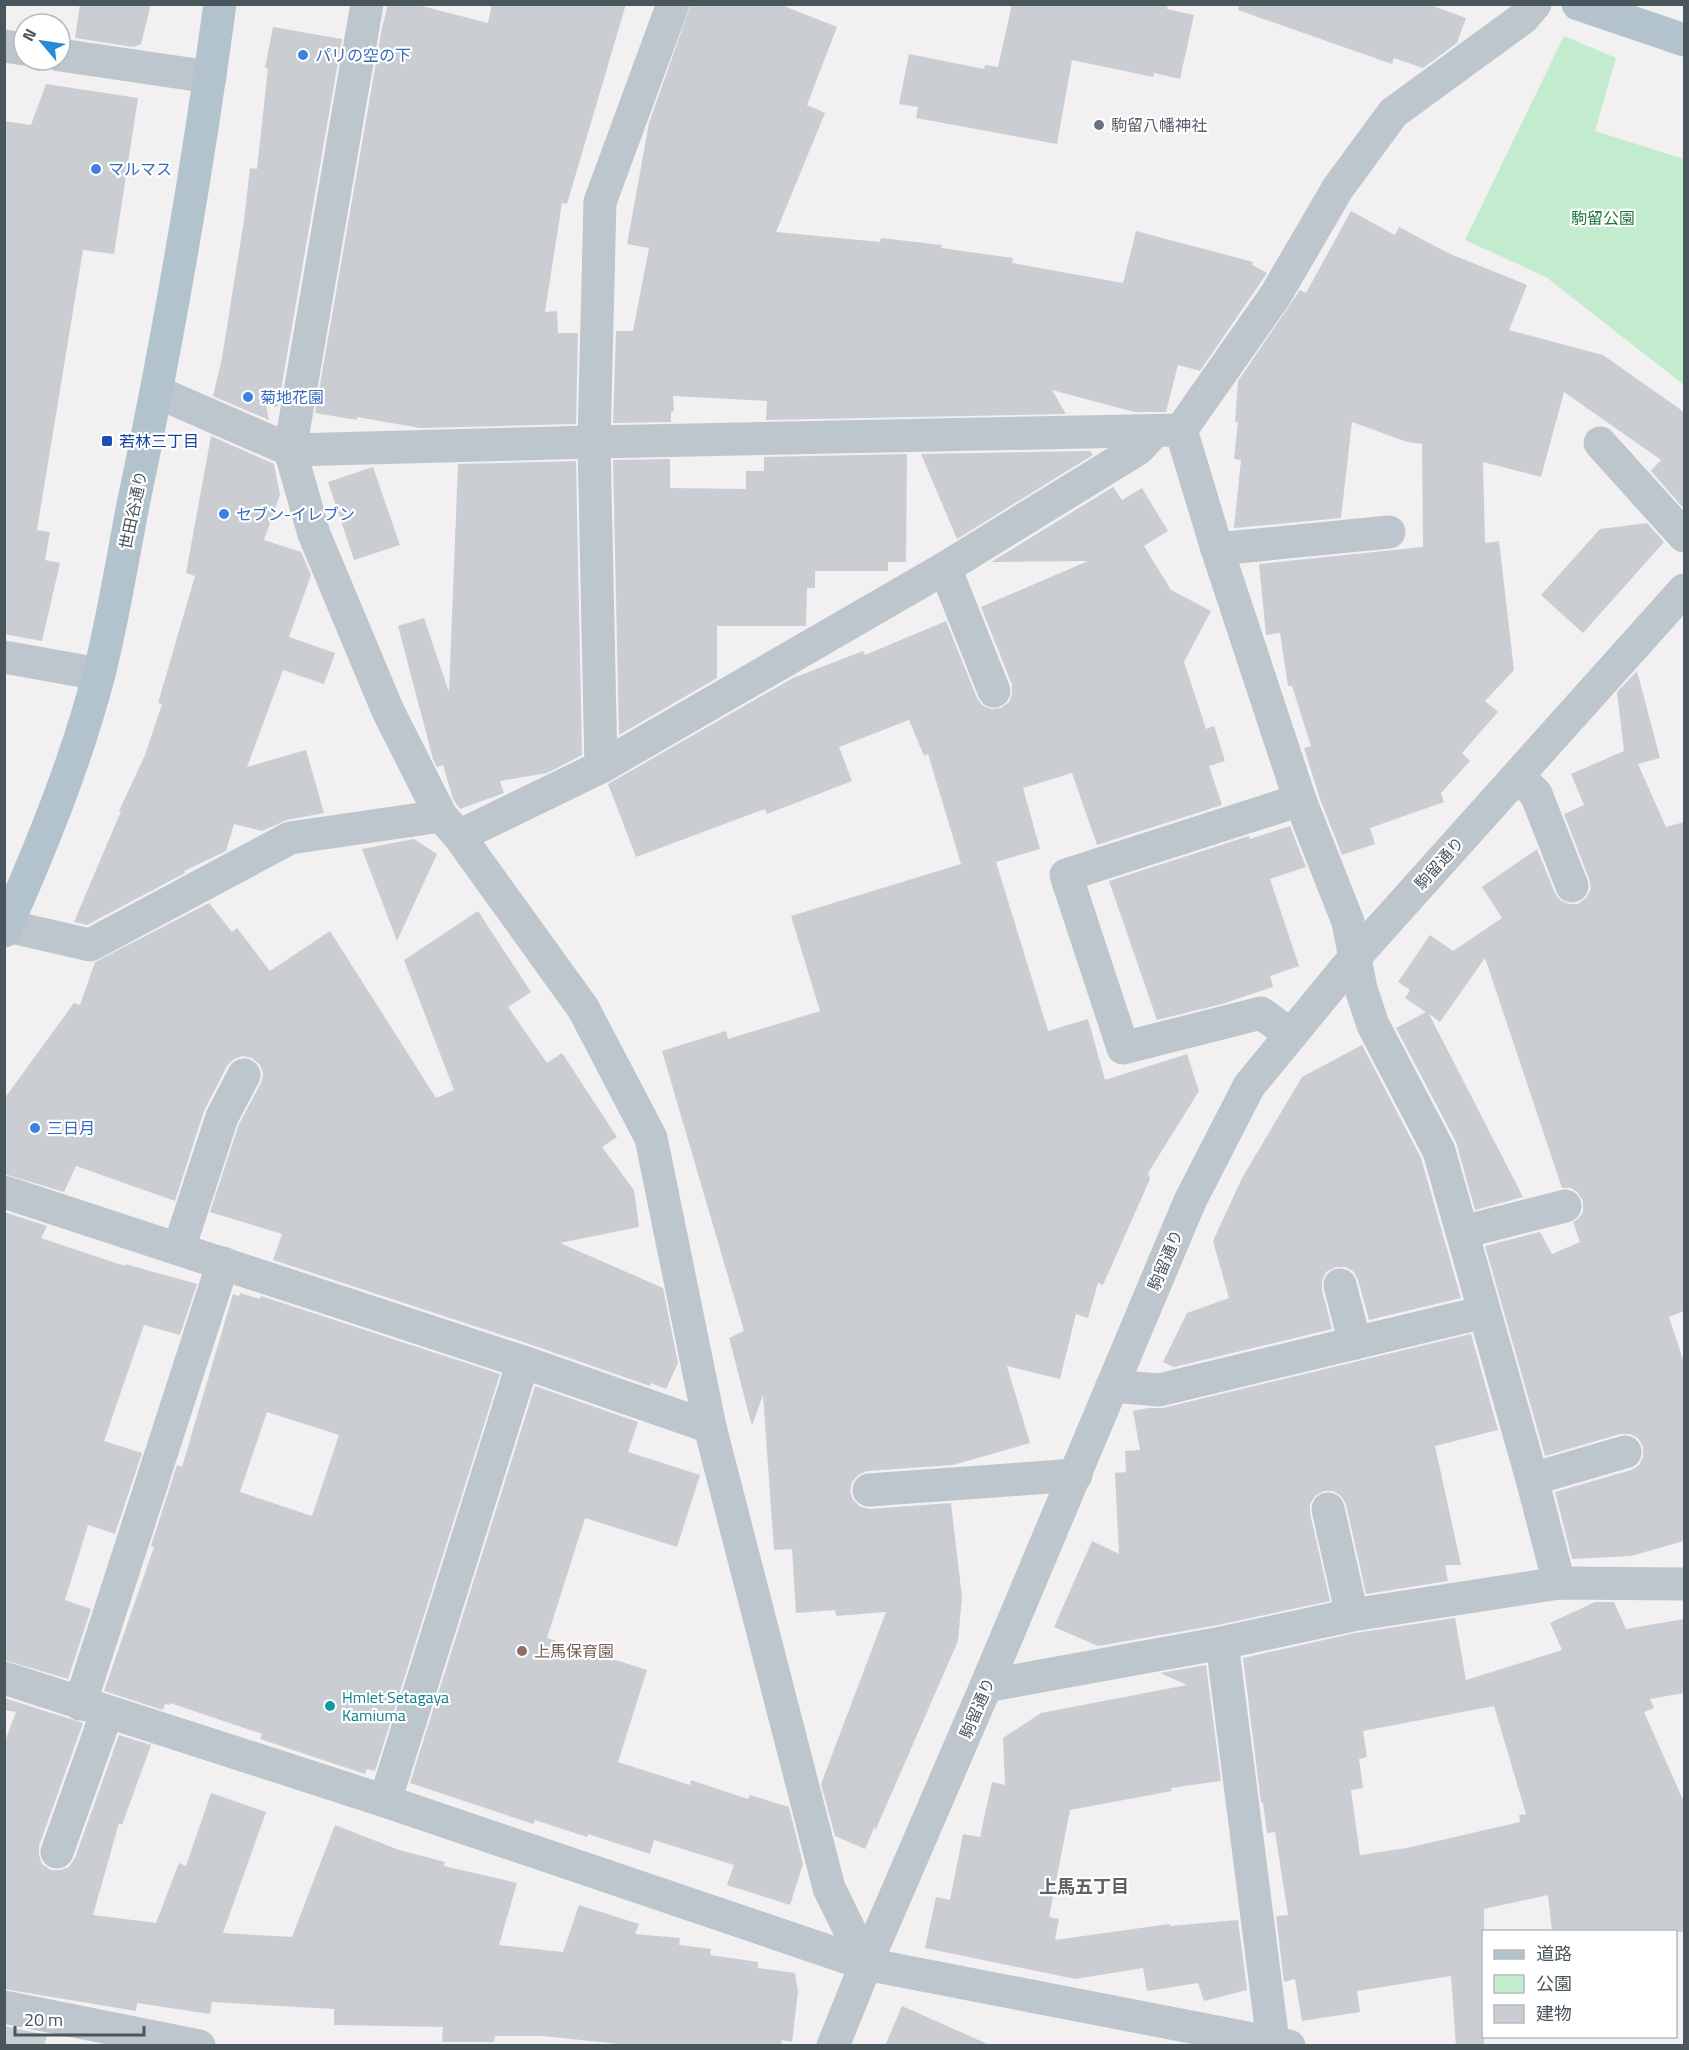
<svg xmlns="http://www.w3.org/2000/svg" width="1689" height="2050" font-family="'Titillium Web','Noto Sans JP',sans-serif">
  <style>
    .green { fill: #c2eccd }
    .building { fill: #caced2; fill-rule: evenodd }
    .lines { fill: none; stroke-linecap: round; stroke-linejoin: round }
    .minor { stroke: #bdc6cc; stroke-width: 33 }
    .major { stroke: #b2c3cd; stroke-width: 33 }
    .shop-dot { fill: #3f7fe0; stroke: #fff; stroke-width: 2 }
    .worship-dot { fill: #6b7280; stroke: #fff; stroke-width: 2 }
    .transit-dot { fill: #1a4fb4; stroke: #fff; stroke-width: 2 }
    .education-dot { fill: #8d6e63; stroke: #fff; stroke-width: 2 }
    .culture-dot { fill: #0f9aa8; stroke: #fff; stroke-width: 2 }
    .labels { text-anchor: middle; stroke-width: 4.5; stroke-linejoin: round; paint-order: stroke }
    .shop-label { font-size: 16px; fill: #366cbe; stroke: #fff; text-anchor: start }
    .worship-label { font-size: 16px; fill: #5b616d; stroke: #fff; text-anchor: start }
    .park-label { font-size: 16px; fill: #1e793f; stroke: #fff }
    .transit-label { font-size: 16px; fill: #164399; stroke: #fff; text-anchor: start }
    .street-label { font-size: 16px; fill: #49565c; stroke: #fff }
    .education-label { font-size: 16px; fill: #785e54; stroke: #fff; text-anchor: start }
    .culture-label { font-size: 16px; fill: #0d838f; stroke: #fff; text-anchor: start }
    .neighbourhood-label { font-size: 18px; font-weight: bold; fill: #5d6265; stroke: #fff }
  </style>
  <rect width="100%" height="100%" fill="#f2f0f1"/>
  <polygon class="green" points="1564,36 1616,58 1595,131 1684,159 1684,385 1546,277 1465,240"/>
  <g class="building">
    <polygon points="80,4 151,4 141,44 134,47 75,38"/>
    <polygon points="388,4 414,4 488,23 492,4 626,4 567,204 562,203 545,312 557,311 558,333 578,333 576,424 420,428 357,417 357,420 315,413 382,28"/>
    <polygon points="691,4 779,4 837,27 807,105 825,113 776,232 880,242 881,238 942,245 941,248 1013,258 1012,263 1123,283 1136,231 1253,262 1252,265 1267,273 1200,371 1178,365 1166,412 1134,412 1052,390 1066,414 766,420 767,401 673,396 674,411 671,412 671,422 613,423 616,331 633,331 649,248 627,244 649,123"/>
    <polygon points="1012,4 1168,4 1167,9 1194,15 1180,79 1154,73 1153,77 1072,60 1057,144 916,118 918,107 899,104 909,54 984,69 985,65 998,67"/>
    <polygon points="1239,4 1428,4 1466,18 1457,43 1423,68 1394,58 1392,64 1238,10"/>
    <polygon points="273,27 342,39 278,407 266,405 269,420 213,396 222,358 244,220 250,168 257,169 268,68 265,68"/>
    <polygon points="46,84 138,98 114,254 83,250 37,530 50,532 45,560 60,563 42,641 4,634 4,121 31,125"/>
    <polygon points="1351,211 1395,235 1399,227 1448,253 1527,285 1509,330 1603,355 1684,412 1684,509 1651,471 1661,460 1564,392 1541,477 1483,462 1485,543 1499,541 1514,670 1485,701 1498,712 1462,753 1470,761 1441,793 1444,802 1370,828 1375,844 1342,855 1320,799 1304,748 1311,746 1292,686 1288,686 1280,633 1266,635 1259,564 1423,547 1422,444 1407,442 1352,422 1341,518 1234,528 1241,460 1234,459 1238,422 1235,422 1238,381 1300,290 1306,293"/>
    <polygon points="211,436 274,464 280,495 264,540 301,552 311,575 289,637 335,653 324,684 283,670 247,767 306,750 324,813 287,820 262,831 234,824 226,851 184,871 185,873 87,925 74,922 121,811 119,811 145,755 162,704 158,703 195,576 186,573"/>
    <polygon points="1090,451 1093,455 957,539 921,454"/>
    <polygon points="907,454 906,562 888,562 888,571 815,571 815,588 807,588 806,626 717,626 717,678 619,735 613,460 670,459 670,488 746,489 746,471 764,471 764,457"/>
    <polygon points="576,461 582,755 547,773 500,781 504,793 460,809 453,799 443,765 437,767 433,759 398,626 424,618 449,692 458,464"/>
    <polygon points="373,467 400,545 354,560 328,482"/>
    <polygon points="1113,487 1122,500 1142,488 1168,531 1144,546 1171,590 1211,611 1184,662 1206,729 1214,726 1225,761 1209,766 1222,805 1097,845 1072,773 1023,788 1040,849 996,862 1048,1031 1088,1019 1105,1080 1187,1054 1199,1091 1148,1173 1150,1179 1103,1285 1098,1283 1088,1318 1076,1314 1060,1379 1007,1366 1030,1443 953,1465 867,1471 858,1475 852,1482 850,1491 853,1500 861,1507 870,1509 951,1503 962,1597 958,1641 876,1829 874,1828 865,1849 835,1836 821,1784 886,1612 836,1616 835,1610 796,1613 792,1549 774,1550 763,1395 752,1426 729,1338 744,1331 662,1051 726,1031 728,1039 820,1011 791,916 961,864 928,754 924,756 909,720 839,747 852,781 767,814 765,809 636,857 608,784 793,678 863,651 865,655 946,621 977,698 982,705 991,709 1001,708 1009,702 1012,694 1012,685 981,607 1088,561 991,562"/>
    <polygon points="1647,523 1664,542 1583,633 1541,595 1600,529"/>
    <polygon points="1637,671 1660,758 1638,764 1666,827 1684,822 1684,1311 1669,1317 1684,1363 1684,1541 1631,1556 1572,1559 1555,1492 1631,1470 1639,1465 1643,1457 1643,1447 1638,1438 1630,1434 1620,1434 1545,1456 1485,1246 1540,1232 1552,1254 1580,1242 1573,1222 1578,1219 1583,1212 1583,1201 1578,1193 1571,1188 1562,1188 1485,958 1440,1022 1429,1014 1523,1197 1475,1210 1456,1142 1396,1028 1426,1012 1405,998 1410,990 1398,982 1430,935 1453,951 1502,918 1482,887 1537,849 1555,893 1560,900 1569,904 1578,904 1587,897 1591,888 1589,879 1564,814 1584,805 1571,774 1624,751 1617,692"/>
    <polygon points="1290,826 1306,867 1270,879 1299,966 1270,976 1273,987 1222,1004 1157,1020 1109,881 1249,836 1250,839"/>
    <polygon points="414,839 437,854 397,941 362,849"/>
    <polygon points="209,903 232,932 237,928 270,971 330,931 436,1098 454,1090 404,960 478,911 531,992 508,1007 547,1063 562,1053 617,1137 602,1147 634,1190 639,1227 560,1243 663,1288 678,1363 666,1389 651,1383 650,1386 529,1344 273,1260 282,1234 210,1212 239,1124 261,1083 263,1074 260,1065 252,1058 243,1056 234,1059 227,1066 204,1111 175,1201 76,1166 64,1192 4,1174 4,1101 7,1095 74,1003 80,1005 95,962"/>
    <polygon points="1362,1045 1421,1158 1461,1298 1369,1320 1358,1280 1354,1272 1346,1267 1336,1267 1326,1272 1322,1281 1322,1290 1332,1329 1174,1367 1163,1362 1187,1313 1229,1298 1213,1241 1242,1178 1302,1077"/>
    <polygon points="4,1212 47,1226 41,1238 125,1266 125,1264 197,1284 180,1335 144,1325 104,1441 142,1453 115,1534 88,1525 65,1600 91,1609 68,1679 4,1660"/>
    <path d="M240 1293 260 1299 261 1296 500 1374 375 1771 367 1769 365 1774 260 1739 262 1734 170 1703 169 1705 165 1704 163 1710 104 1691 154 1547 151 1546 177 1465 182 1467 233 1294 239 1296ZM267 1412 339 1435 312 1516 240 1492Z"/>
    <polygon points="1471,1334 1498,1430 1435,1446 1461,1565 1445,1565 1448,1581 1366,1594 1346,1504 1341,1496 1333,1491 1324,1491 1315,1496 1310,1504 1310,1513 1330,1601 1218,1625 1098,1646 1054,1627 1092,1541 1119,1554 1115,1473 1126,1472 1125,1451 1140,1450 1133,1411 1148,1408 1163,1408"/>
    <polygon points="535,1386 638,1422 628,1452 700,1475 677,1547 585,1518 547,1638 647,1670 618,1762 690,1785 691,1780 748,1799 750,1795 789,1807 803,1864 790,1905 727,1885 734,1865 654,1840 650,1854 588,1834 587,1837 535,1820 533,1824 410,1783"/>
    <path d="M1595 1602H1614L1626 1629 1684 1619V1693L1650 1699 1654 1708 1644 1712 1684 1802V1932H1552L1548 1895 1484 1909V2046H1456L1451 1976 1357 1991 1360 2012 1302 2021 1295 1979 1284 1982 1276 1916 1288 1915 1275 1832 1267 1833 1263 1803H1261L1243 1658 1355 1633 1455 1618 1466 1680 1562 1650 1550 1623ZM1494 1706 1526 1814 1519 1815 1520 1822 1407 1848 1360 1855 1351 1790 1363 1788 1359 1759 1367 1757 1363 1731Z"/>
    <polygon points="1206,1665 1221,1781 1171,1788 1172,1791 1070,1810 1049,1917 1059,1919 1055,1940 1169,1924 1170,1926 1238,1920 1247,1990 1204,2001 1198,1983 1147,1991 1143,1968 1075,1979 925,1948 936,1897 950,1900 963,1834 980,1837 992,1782 1005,1785 1003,1738 1041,1713 1187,1685 1160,1673"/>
    <polygon points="4,1698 83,1723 39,1846 39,1855 42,1864 51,1870 61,1870 69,1867 75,1858 119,1735 151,1745 122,1825 119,1823 93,1915 156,1923 179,1863 186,1866 211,1793 266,1812 223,1933 292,1937 335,1825 399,1850 445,1862 444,1866 517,1883 499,1945 563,1952 579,1905 639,1924 635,1934 680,1938 679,1945 711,1949 710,1955 758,1962 758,1968 795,1973 798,1992 792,2042 782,2040 781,2046 640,2046 542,2036 495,2036 494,2042 442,2042 443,2027 334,2025 334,2009 212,2002 210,2014 137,2003 136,2011 4,1989 4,1744 16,1712 4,1710"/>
    <polygon points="902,2006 992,2046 885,2046"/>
    <polygon points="4,2026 47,2035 44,2046 4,2046"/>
  </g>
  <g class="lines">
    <g class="minor">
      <polyline points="367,4 290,450 314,534 388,711 441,816 459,836 583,1008 651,1138 710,1427 829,1888 866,1964"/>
      <polyline points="4,46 24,49"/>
      <polyline points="60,55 210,77"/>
      <polyline points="157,392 290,450 594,442 1181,430"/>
      <polyline points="1181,430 1217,549 1300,800 1348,922 1361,989 1373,1025 1439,1151 1532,1479 1559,1583"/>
      <polyline points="1181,430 1275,296 1338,188 1393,113 1523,18 1535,4"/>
      <polyline points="1600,443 1684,536"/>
      <polyline points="1217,549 1389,532"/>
      <polyline points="945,568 994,691"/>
      <polyline points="4,657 99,674"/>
      <polyline points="601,767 594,442 600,202 673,4"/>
      <polyline points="1518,776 1536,794 1572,886"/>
      <polyline points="459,836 601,767 945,568 1138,449 1154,432"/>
      <polyline points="7,926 90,945 290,838 441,816"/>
      <polyline points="1291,1035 1261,1013 1123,1048 1066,875 1300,800"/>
      <polyline points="4,1192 523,1362 710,1427"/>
      <polyline points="1463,1232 1565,1206"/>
      <polyline points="179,1248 222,1117 244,1075"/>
      <polyline points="1340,1285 1355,1343"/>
      <polyline points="1112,1386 1159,1390 1484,1312"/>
      <polyline points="1532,1479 1625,1452"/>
      <polyline points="869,1490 1076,1475"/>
      <polyline points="1328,1509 1352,1615"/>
      <polyline points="1222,1643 1273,2042"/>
      <polyline points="4,1678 385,1801 866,1964 1289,2046"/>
      <polyline points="986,1686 1222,1643 1352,1615 1559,1583 1684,1584"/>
      <polyline points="80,1704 223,1263"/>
      <polyline points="385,1801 523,1362"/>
      <polyline points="57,1852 107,1712"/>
      <polyline points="4,2007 199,2046"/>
      <polyline points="833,2046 866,1964 986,1686 1190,1201 1249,1086 1355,957 1684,590"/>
    </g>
    <g class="major">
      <polyline points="1578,4 1684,40"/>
      <path d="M4 931C41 848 76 762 99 674 113 619 122 562 133 505 168 340 197 172 220 4"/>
    </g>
  </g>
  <g class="shop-dot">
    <circle cx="303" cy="55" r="6"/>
    <circle cx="96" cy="169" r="6"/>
    <circle cx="248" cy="397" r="6"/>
    <circle cx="224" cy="514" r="6"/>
    <circle cx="35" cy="1128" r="6"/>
  </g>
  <circle class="worship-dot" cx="1099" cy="125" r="6"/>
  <rect class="transit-dot" x="101" y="435" width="12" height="12" rx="3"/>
  <circle class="education-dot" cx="522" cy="1651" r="6"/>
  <circle class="culture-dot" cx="330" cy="1706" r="6"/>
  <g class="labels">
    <g class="shop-label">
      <text x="315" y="61">パリの空の下</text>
      <text x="108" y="175">マルマス</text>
      <text x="260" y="403">菊地花園</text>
      <text x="236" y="520">セブン-イレブン</text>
      <text x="47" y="1134">三日月</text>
    </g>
    <g class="worship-label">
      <text x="1111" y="131">駒留八幡神社</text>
    </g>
    <g class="park-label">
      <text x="1603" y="224">駒留公園</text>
    </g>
    <g class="transit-label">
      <text x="119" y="447">若林三丁目</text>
    </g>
    <g class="street-label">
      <text transform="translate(133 510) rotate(-78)" y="6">世田谷通り</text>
      <text transform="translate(1439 863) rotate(-48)" y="6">駒留通り</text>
      <text transform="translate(1165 1260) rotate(-67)" y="6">駒留通り</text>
      <text transform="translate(977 1708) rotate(-67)" y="6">駒留通り</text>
    </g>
    <g class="education-label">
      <text x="534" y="1657">上馬保育園</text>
    </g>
    <g class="culture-label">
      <text x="342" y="1703">Hmlet Setagaya<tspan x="342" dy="18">Kamiuma</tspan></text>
    </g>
    <g class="neighbourhood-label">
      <text x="1084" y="1893">上馬五丁目</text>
    </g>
  </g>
  <rect width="1689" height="2050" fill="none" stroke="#49565c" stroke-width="12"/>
  <rect x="1482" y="1930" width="195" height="108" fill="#ffffff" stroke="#b6bbbe" stroke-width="1.5"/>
  <rect x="1494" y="1950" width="30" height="9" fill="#b2c3cd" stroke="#b6bbbe" stroke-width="1.5"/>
  <text x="1536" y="1960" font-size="18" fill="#49565c">道路</text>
  <rect x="1494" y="1975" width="30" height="18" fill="#c2eccd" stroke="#b6bbbe" stroke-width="1.5"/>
  <text x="1536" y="1990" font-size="18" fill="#49565c">公園</text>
  <rect x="1494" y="2005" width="30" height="18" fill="#caced2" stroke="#b6bbbe" stroke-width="1.5"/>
  <text x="1536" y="2020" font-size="18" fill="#49565c">建物</text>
  <g transform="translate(42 42) rotate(299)"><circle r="28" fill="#ffffff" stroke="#b6bbbe" stroke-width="1.5"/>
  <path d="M0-4.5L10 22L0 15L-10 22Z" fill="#278bd6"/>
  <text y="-9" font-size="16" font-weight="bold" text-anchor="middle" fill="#49565c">N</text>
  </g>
  <path d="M15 2026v9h129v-9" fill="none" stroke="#49565c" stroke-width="3"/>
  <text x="24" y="2026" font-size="18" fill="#49565c" stroke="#ffffff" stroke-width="4.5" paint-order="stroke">20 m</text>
</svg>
